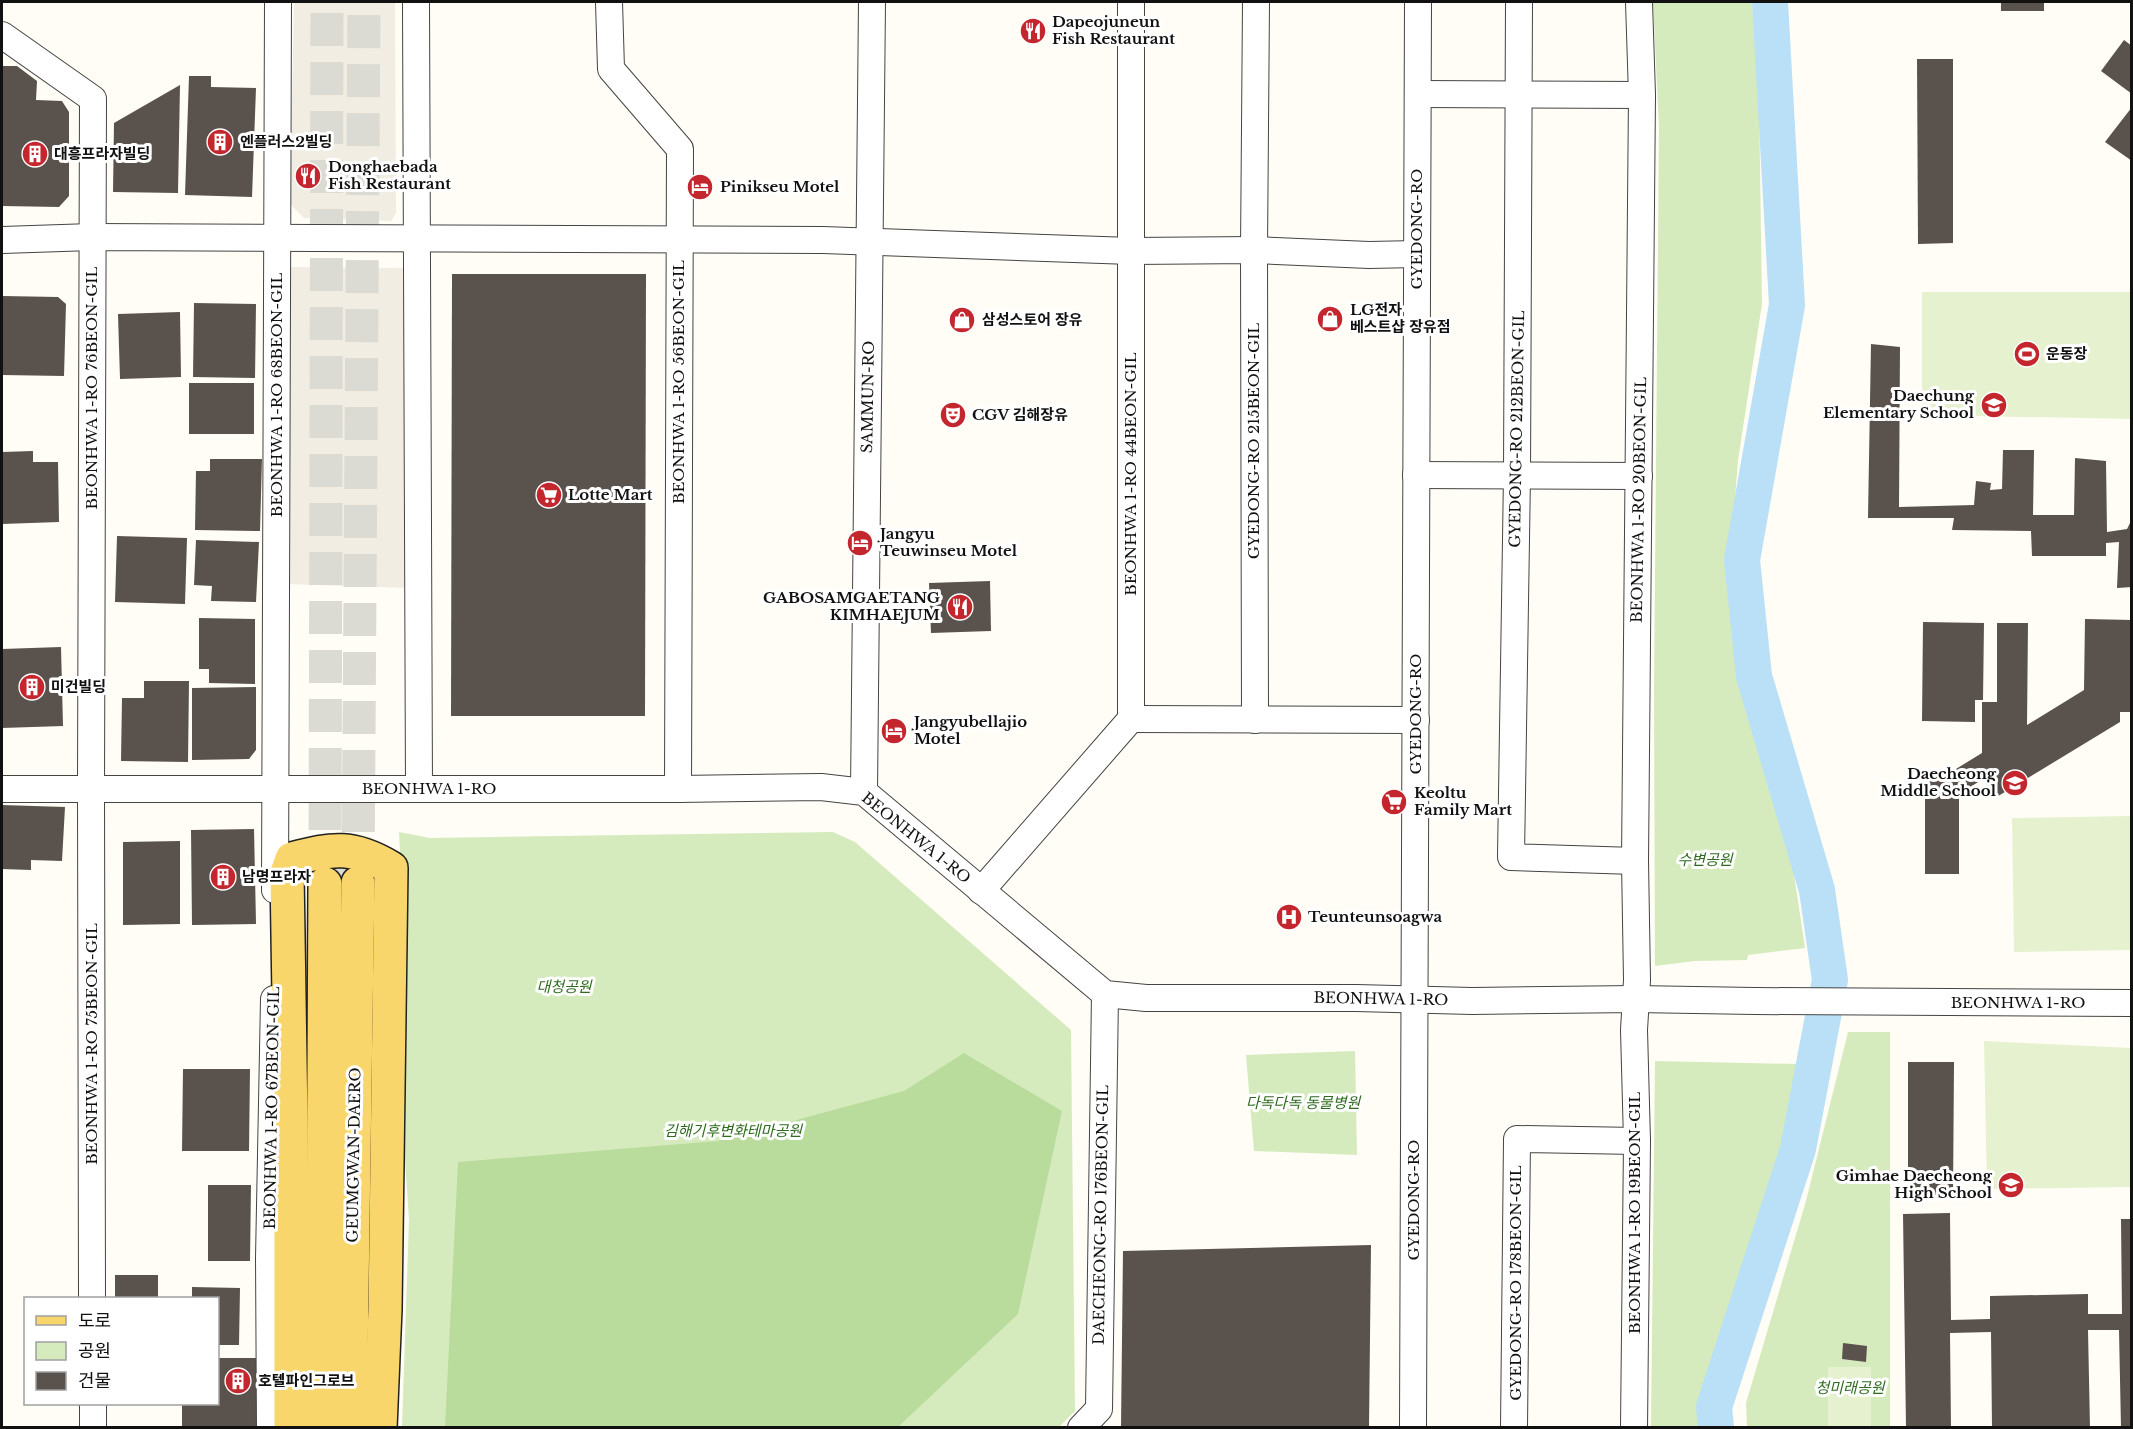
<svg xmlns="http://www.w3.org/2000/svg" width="2133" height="1429" font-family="'Libre Baskerville','Noto Sans KR',serif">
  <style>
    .green { fill: #d5ebbd }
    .forest { fill: #b9dc9c }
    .pitch { fill: #e6f2cf }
    .plaza { fill: #f1ede2 }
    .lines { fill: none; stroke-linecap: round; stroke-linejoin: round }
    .river { stroke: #b9e0f7; stroke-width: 36 }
    .building { fill: #5a524d }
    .major-tunnel { stroke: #dbdad3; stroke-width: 33; stroke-dasharray: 33 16; stroke-linecap: butt }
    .minor-casing { stroke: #444; stroke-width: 28 }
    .major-casing { stroke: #222; stroke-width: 36 }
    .minor { stroke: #fff; stroke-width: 26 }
    .major { stroke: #f9d66b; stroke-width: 33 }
    .labels { text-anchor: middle; stroke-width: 6; stroke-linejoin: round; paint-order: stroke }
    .poi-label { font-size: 15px; font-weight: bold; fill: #111; stroke: #fff; text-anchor: start }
    .street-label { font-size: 15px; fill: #111; stroke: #fff }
    .park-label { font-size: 15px; font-style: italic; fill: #2f6b1f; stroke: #fff }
  </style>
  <rect width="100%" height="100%" fill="#fffdf5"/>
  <g class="green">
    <polygon points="1653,2 1752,2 1759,98 1762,304 1738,460 1729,577 1743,656 1788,835 1805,948 1748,955 1747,960 1695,961 1655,966 1654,689 1659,127"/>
    <polygon points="399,832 430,838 833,832 855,842 1071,1030 1075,1411 1058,1428 402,1427 409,1219 399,1075 404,925"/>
    <polygon points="1848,1032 1890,1032 1890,1427 1747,1427 1746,1403 1806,1201"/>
    <polygon points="1355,1051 1357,1155 1254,1151 1246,1055"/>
    <polygon points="1655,1061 1797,1064 1784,1150 1702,1399 1702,1427 1651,1427"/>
  </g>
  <polygon class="forest" points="964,1053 1062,1111 1018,1314 898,1427 445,1427 458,1162 718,1141 904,1091"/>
  <g class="pitch">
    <polygon points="1922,292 2131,292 2131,419 1922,415"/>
    <polygon points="2131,816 2131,950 2014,952 2012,818"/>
    <polygon points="1984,1041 2131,1048 2131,1187 1987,1189"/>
    <rect x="1828" y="1367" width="43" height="60"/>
  </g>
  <g class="plaza">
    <polygon points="294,2 395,2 396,213 391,221 304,218 290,204"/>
    <polygon points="290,267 412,268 411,588 285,584"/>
  </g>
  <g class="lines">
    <polyline class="river" points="1716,1428 1714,1407 1798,1149 1830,980 1817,890 1754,676 1742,560 1787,305 1770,2"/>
  </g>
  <g class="building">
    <rect x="2001" y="2" width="43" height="9"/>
    <polygon points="2124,40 2132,46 2132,94 2101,71"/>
    <polygon points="1917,59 1953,59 1953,243 1918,244"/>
    <polygon points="2,66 17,66 37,81 36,100 62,101 69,112 69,196 59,207 2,206"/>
    <polygon points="189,76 211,76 211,87 256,88 252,197 185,195"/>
    <polygon points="180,85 178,193 113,192 114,123"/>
    <polygon points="2132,107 2132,161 2105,142"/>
    <polygon points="452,274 646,274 645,716 451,716"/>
    <polygon points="3,296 58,297 66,304 64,376 2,375 2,297"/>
    <polygon points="194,303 256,304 255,378 193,377"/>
    <polygon points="180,312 181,377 120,379 118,314"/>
    <polygon points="1871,344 1900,347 1899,507 1974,505 1976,481 1991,483 1990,490 2002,489 2003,450 2034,450 2033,515 2074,515 2075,458 2106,461 2107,532 2127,529 2132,519 2132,587 2117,588 2119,542 2106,543 2106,556 2032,556 2031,531 1952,530 1954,518 1868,518"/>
    <rect x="189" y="383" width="65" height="51"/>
    <polygon points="33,451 33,462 58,462 59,522 2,524 2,452"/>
    <polygon points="210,459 262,459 260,531 195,530 196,471 210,471"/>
    <polygon points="117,536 187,538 185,604 115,602"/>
    <polygon points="196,540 259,542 256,602 211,601 212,586 194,585"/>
    <polygon points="990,581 991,631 931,633 929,583"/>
    <polygon points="199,618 255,619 255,684 209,683 209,669 199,669"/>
    <polygon points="2085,619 2132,620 2132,712 2120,712 2120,722 1995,798 1983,779 1959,794 1959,874 1925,874 1925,780 1938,780 1982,753 1982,702 1997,702 1997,623 2028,623 2027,725 2084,690"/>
    <polygon points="1923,622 1984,623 1983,700 1975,700 1975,722 1922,721"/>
    <polygon points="61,647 63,726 2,728 2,649"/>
    <polygon points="144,681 189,681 188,762 121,761 122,698 144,698"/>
    <polygon points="256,687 256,750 249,759 192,760 192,688"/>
    <polygon points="2,805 65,807 62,861 31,860 31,870 2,869"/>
    <polygon points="254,829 256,924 192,925 191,830"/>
    <polygon points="180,841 180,924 123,925 123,842"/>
    <polygon points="1908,1062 1954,1062 1953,1195 1908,1195"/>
    <polygon points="183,1069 250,1069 249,1151 182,1151"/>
    <polygon points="208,1185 251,1185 250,1261 208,1261"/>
    <polygon points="1950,1213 1951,1320 1990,1319 1990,1296 2088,1294 2088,1314 2122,1314 2121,1219 2132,1219 2132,1428 2121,1428 2119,1330 2088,1330 2090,1428 1992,1428 1991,1332 1950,1333 1951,1428 1906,1428 1903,1214"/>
    <polygon points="1371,1245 1369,1428 1121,1428 1123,1251"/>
    <rect x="115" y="1275" width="43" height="23"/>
    <polygon points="192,1287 240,1288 239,1345 218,1345 218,1298 192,1298"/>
    <polygon points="1843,1343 1867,1346 1866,1362 1842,1359"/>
    <polygon points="218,1358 259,1358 259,1428 182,1428 182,1404 218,1404"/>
  </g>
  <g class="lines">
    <g class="major-tunnel">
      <polyline points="325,879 327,2"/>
      <polyline points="358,881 364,2"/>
    </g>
    <defs>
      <g id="minor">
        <polyline points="416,2 419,789"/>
        <polyline points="609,2 611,69 680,149 678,789"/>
        <polyline points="1519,2 1517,475 1511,857 1635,861"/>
        <polyline points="2,35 93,99 91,789 92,1298"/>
        <polyline points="1418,94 1642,95"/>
        <polyline points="2,240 92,237 823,240 1131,251 1254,250 1369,255 1417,254"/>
        <polyline points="1416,475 1639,476"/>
        <polyline points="1131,719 1416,720"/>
        <polyline points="1255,720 1254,250 1256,2"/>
        <polyline points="2,789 678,789 821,787 864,792 1105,994 1146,998 1356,998 1472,1001 1635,999 1755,1001 2132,1003"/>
        <polyline points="864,792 872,2"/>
        <polyline points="275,890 278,2"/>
        <polyline points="981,891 1131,719 1131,2"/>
        <polyline points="93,1404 93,1428"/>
        <polyline points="270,1428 269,1258 274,999"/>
        <polyline points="1081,1428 1099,1409 1105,994"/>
        <polyline points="1413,1428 1418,2"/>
        <polyline points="1514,1428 1517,1139 1637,1141"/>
        <polyline points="1634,1428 1637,1141 1634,1030 1637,980 1635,861 1642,95 1639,2"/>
      </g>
      <g id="major">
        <path d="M291 1428V1122L287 873 292 859C333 848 353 845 391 868L385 1309 380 1428"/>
        <polyline points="319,1428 323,1263 325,884"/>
        <polyline points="350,1428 358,883"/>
      </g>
    </defs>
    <use href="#minor" class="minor-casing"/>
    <use href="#major" class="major-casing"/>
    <use href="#minor" class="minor"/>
    <use href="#major" class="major"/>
  </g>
  <defs>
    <symbol id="restaurant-disc" viewBox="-11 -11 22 22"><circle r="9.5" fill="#c4262e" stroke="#fff"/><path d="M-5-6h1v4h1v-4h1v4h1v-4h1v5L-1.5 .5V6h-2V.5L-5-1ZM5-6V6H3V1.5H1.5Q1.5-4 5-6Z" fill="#fff"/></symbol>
    <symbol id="building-disc" viewBox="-11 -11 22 22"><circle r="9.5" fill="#c4262e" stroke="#fff"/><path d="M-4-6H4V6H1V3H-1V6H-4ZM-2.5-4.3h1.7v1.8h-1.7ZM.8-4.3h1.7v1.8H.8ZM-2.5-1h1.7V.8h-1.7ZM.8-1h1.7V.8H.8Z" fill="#fff"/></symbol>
    <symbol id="hotel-disc" viewBox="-11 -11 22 22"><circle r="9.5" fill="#c4262e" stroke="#fff"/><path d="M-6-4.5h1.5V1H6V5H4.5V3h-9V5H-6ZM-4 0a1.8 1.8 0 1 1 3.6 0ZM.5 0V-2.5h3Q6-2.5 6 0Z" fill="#fff"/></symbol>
    <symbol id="shop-disc" viewBox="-11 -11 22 22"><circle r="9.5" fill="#c4262e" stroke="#fff"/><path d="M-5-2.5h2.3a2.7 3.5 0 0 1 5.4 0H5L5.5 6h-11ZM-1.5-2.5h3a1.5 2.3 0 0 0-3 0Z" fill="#fff"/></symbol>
    <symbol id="stadium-disc" viewBox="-11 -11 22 22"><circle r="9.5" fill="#c4262e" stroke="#fff"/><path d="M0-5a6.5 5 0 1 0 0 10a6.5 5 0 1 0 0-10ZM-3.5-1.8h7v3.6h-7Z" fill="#fff"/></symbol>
    <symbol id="school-disc" viewBox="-11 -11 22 22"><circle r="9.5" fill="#c4262e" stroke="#fff"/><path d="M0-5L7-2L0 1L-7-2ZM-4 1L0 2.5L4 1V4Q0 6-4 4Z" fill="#fff"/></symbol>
    <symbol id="theatre-disc" viewBox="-11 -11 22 22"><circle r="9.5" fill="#c4262e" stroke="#fff"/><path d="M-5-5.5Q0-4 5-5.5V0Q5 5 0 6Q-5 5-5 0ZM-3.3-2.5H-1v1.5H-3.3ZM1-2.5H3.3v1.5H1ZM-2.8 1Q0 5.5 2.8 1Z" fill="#fff"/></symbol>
    <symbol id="supermarket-disc" viewBox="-11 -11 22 22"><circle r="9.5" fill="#c4262e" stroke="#fff"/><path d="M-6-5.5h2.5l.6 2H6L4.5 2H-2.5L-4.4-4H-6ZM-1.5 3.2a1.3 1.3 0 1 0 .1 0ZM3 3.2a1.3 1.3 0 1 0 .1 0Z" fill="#fff"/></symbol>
    <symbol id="hospital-disc" viewBox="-11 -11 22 22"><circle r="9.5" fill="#c4262e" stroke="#fff"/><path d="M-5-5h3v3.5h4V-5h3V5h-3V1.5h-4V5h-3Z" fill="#fff"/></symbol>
  </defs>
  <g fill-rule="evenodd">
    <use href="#restaurant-disc" x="1018" y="16" width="30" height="30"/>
    <use href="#building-disc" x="205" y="127" width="30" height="30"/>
    <use href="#building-disc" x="20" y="139" width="30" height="30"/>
    <use href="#restaurant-disc" x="293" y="161" width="30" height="30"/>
    <use href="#hotel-disc" x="685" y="172" width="30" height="30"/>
    <use href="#shop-disc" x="1315" y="304" width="30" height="30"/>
    <use href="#shop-disc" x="947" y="305" width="30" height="30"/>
    <use href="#stadium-disc" x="2012" y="339" width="30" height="30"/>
    <use href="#school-disc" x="1979" y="390" width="30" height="30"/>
    <use href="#theatre-disc" x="938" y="400" width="30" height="30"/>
    <use href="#supermarket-disc" x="534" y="480" width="30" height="30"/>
    <use href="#hotel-disc" x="845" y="528" width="30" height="30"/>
    <use href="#restaurant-disc" x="945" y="592" width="30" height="30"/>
    <use href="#building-disc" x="17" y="672" width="30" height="30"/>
    <use href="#hotel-disc" x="879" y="716" width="30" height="30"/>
    <use href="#school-disc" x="2000" y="768" width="30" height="30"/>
    <use href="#supermarket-disc" x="1379" y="787" width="30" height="30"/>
    <use href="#building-disc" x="208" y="862" width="30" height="30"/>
    <use href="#hospital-disc" x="1274" y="902" width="30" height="30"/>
    <use href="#school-disc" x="1996" y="1170" width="30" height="30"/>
    <use href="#building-disc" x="223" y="1366" width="30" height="30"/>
  </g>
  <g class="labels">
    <g class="poi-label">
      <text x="1052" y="27">Dapeojuneun<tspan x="1052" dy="17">Fish Restaurant</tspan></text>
      <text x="240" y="147">엔플러스2빌딩</text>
      <text x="54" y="159">대흥프라자빌딩</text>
      <text x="328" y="172">Donghaebada<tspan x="328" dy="17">Fish Restaurant</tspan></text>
      <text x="720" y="192">Pinikseu Motel</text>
      <text x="1350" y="315">LG전자<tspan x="1350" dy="17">베스트샵 장유점</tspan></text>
      <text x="982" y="325">삼성스토어 장유</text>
      <text x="2046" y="359">운동장</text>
      <text x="1974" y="401" text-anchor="end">Daechung<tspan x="1974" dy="17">Elementary School</tspan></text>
      <text x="972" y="420">CGV 김해장유</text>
      <text x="568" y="500">Lotte Mart</text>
      <text x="880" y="539">Jangyu<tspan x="880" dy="17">Teuwinseu Motel</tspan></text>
      <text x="940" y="603" text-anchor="end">GABOSAMGAETANG<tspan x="940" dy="17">KIMHAEJUM</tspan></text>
      <text x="51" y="692">미건빌딩</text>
      <text x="914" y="727">Jangyubellajio<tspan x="914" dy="17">Motel</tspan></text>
      <text x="1996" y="779" text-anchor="end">Daecheong<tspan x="1996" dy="17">Middle School</tspan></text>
      <text x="1414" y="798">Keoltu<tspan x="1414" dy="17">Family Mart</tspan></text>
      <text x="242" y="882">남명프라자</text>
      <text x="1308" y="922">Teunteunsoagwa</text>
      <text x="1992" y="1181" text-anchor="end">Gimhae Daecheong<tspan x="1992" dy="17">High School</tspan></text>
      <text x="258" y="1386">호텔파인그로브</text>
    </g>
    <g class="street-label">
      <text transform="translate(1417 229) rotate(-90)" y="5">GYEDONG-RO</text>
      <text transform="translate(679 382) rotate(-90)" y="5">BEONHWA 1-RO 56BEON-GIL</text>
      <text transform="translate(92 388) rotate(-90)" y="5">BEONHWA 1-RO 76BEON-GIL</text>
      <text transform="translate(277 395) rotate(-90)" y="5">BEONHWA 1-RO 68BEON-GIL</text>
      <text transform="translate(868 397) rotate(-89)" y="5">SAMMUN-RO</text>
      <text transform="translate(1517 429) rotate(-89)" y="5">GYEDONG-RO 212BEON-GIL</text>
      <text transform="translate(1254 441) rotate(-90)" y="5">GYEDONG-RO 215BEON-GIL</text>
      <text transform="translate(1131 474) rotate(-90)" y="5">BEONHWA 1-RO 44BEON-GIL</text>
      <text transform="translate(1639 500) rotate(-89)" y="5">BEONHWA 1-RO 20BEON-GIL</text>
      <text transform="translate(1416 714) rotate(-90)" y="5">GYEDONG-RO</text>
      <text x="429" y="794">BEONHWA 1-RO</text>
      <text transform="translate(916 838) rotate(39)" y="5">BEONHWA 1-RO</text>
      <text transform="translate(1381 999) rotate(1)" y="5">BEONHWA 1-RO</text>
      <text x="2018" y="1008">BEONHWA 1-RO</text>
      <text transform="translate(92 1044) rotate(-90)" y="5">BEONHWA 1-RO 75BEON-GIL</text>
      <text transform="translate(272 1108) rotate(-89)" y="5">BEONHWA 1-RO 67BEON-GIL</text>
      <text transform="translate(354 1155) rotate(-89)" y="5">GEUMGWAN-DAERO</text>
      <text transform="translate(1414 1200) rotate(-90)" y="5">GYEDONG-RO</text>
      <text transform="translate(1635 1213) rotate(-90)" y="5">BEONHWA 1-RO 19BEON-GIL</text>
      <text transform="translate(1101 1215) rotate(-89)" y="5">DAECHEONG-RO 176BEON-GIL</text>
      <text transform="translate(1516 1283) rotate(-90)" y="5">GYEDONG-RO 178BEON-GIL</text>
    </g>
    <g class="park-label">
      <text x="1705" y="865">수변공원</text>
      <text x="564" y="992">대청공원</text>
      <text x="1303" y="1108">다독다독 동물병원</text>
      <text x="733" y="1136">김해기후변화테마공원</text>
      <text x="1850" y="1393">청미래공원</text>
    </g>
  </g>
  <rect width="2133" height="1429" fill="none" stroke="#111111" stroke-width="6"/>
  <rect x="24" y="1297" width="195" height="108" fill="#ffffff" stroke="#a0a0a0" stroke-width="1.5"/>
  <rect x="36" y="1316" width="30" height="9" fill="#f9d66b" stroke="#a0a0a0" stroke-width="1.5"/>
  <text x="78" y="1327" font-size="18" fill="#111111">도로</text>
  <rect x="36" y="1342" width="30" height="18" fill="#d5ebbd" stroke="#a0a0a0" stroke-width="1.5"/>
  <text x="78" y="1357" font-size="18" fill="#111111">공원</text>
  <rect x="36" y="1372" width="30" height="18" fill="#5a524d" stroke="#a0a0a0" stroke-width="1.5"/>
  <text x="78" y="1387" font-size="18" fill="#111111">건물</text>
</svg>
